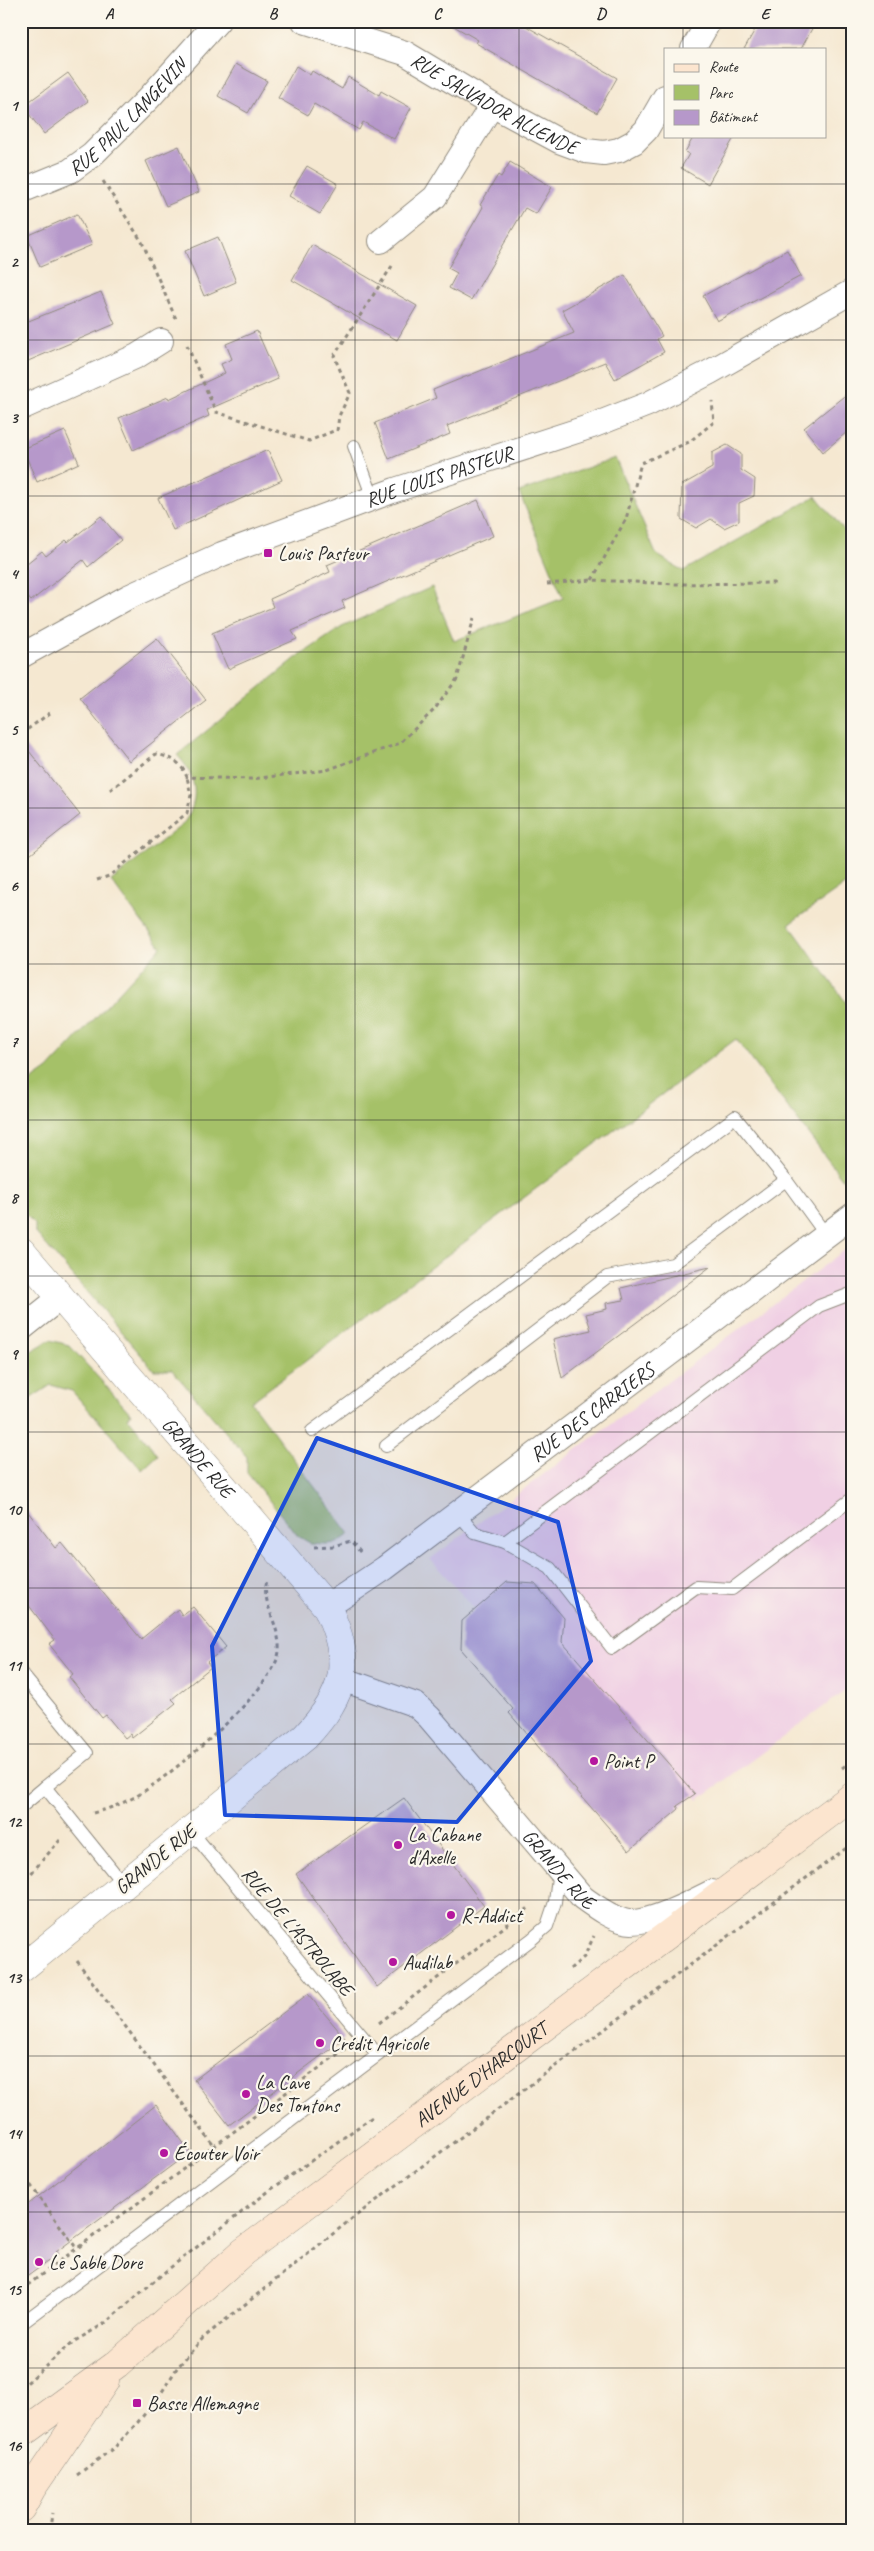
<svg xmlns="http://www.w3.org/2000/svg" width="874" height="2551" font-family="Caveat,sans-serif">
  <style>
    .built { fill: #f0d0e4 }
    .green { fill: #a5c168; stroke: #68764a }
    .building { fill: #b698ca }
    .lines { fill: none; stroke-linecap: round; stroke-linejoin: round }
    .service-casing { stroke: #908a7e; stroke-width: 14 }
    .minor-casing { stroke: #908a7e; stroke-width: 26 }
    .tertiary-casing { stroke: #908a7e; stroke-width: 29 }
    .secondary-casing { stroke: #908a7e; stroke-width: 29 }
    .path { stroke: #908a7e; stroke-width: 3; stroke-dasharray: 4 4; stroke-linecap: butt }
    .service { stroke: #fff; stroke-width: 12 }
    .minor { stroke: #fff; stroke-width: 24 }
    .tertiary { stroke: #fff; stroke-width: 28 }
    .secondary { stroke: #fce5cf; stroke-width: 28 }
    .marked { fill: #1d4ed8; fill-opacity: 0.2; stroke: #1d4ed8; stroke-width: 4; stroke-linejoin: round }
    .grid { fill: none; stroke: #2b2b2b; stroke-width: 1; stroke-opacity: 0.55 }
    .poi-dot { fill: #b5179e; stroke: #fbf7ec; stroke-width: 2 }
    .labels { text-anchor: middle; stroke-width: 4.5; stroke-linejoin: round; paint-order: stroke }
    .street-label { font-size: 20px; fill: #2b2b2b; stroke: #fbf7ec }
    .poi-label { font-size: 20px; fill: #2b2b2b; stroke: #fbf7ec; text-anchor: start }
    .neatline { fill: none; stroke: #2b2b2b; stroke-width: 2 }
    .grid-label { font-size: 16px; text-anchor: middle; font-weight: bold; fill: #2b2b2b }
  </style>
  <rect width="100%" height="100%" fill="#fbf7ec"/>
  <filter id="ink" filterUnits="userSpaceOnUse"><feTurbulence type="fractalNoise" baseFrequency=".02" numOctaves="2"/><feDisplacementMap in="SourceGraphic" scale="10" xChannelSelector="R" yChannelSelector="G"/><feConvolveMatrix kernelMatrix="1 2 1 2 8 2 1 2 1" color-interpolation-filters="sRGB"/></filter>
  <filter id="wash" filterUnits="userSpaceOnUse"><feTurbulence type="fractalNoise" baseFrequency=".0096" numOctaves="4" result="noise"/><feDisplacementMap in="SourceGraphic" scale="20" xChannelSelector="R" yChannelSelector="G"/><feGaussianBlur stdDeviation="1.12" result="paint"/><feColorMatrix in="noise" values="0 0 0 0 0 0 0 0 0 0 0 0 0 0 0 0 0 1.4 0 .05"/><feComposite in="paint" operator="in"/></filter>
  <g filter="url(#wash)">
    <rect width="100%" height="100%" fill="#f5e8d1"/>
    <polygon class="built" points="853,1244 853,1685 698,1800 694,1795 629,1851 509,1713 515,1707 505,1695 502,1697 461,1649 462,1621 475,1609 430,1559"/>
    <g class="green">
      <path d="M615 458 656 554 683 571 816 496 853 541V579L847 584 853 592V879L789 924 853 1012V1193L736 1039 251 1402 350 1534 337 1543 326 1544 310 1543 298 1536 247 1473V1457L172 1370H154L35 1232V1224L21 1210V1088L48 1069 161 947 111 881 182 825C201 802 197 775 177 755L296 658 342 627 432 587 454 641 563 598 519 492Z"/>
      <polygon points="50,1340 69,1345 131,1414 128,1418 158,1455 142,1470 72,1391 51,1385 31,1398 21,1384 21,1357"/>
    </g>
    <g id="blocks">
      <g class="building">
        <polygon points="445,21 517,21 617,78 597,113 476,43 478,40"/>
        <polygon points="760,21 816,21 801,49 744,49"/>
        <polygon points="236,64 267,81 248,113 218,96"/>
        <polygon points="296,66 310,75 312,71 342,89 348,77 379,95 381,91 411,108 394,139 363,122 359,130 314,104 308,115 278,98"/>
        <polygon points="68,73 88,101 44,134 23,106"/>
        <polygon points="694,136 735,136 708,184 681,168 689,154 685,152"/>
        <polygon points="179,146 199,192 166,206 146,161"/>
        <polygon points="510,162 552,187 536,214 525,208 471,300 449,288 457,273 448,268 483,207 480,205 498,175 501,177"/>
        <polygon points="307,166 338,184 320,214 289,196"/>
        <polygon points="77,214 92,245 40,267 27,236"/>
        <polygon points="218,237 236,282 204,296 185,251"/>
        <polygon points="312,245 417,306 397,340 292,280"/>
        <polygon points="787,250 801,276 717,321 703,296"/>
        <polygon points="625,275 662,336 657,339 664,352 615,379 605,362 447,426 450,434 389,459 375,423 436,398 433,390 574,333 562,310"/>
        <polygon points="101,292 115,324 21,364 21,324"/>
        <polygon points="257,331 278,379 207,410 209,416 133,450 119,418 168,397 169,399 225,373 221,364 232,359 226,344"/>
        <polygon points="853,389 853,427 823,452 804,428"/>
        <polygon points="65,431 79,463 37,482 23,449"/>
        <polygon points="727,445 741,454 741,470 755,479 754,496 739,503 739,521 724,528 711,519 696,528 681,519 682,485 712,468 712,453"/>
        <polygon points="268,450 282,480 173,530 158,498"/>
        <polygon points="478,500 493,536 342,601 345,608 292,631 297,639 228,669 212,633 273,607 270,599 330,572 327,565"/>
        <polygon points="101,516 121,540 88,567 83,560 31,601 21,589 21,568 42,551 46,556 66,540 68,542"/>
        <polygon points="157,638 206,700 129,761 80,698"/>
        <polygon points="21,741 80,815 21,862"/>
        <polygon points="710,1267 649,1313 562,1378 553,1339 591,1330 586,1314 607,1309 606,1303 624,1300 621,1288"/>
        <polygon points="21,1503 56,1548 62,1543 141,1639 178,1609 182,1615 193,1607 226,1647 207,1662 211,1667 172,1699 176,1703 132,1738 130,1734 125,1738 106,1715 102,1718 69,1677 73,1674 49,1644 55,1640 21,1595"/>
        <polygon points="507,1582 535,1584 564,1618 562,1642 695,1794 677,1806 679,1809 629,1851 509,1713 513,1709 461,1649 462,1621"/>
        <polygon points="404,1798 484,1906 377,1987 296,1874"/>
        <polygon points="308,1994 345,2038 229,2125 194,2080"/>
        <polygon points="156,2105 190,2152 56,2252 58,2254 21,2281 21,2210"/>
      </g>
    </g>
  </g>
  <g filter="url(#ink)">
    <use href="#blocks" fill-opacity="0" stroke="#908a7e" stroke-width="1"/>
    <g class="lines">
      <defs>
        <g id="service">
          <polyline points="354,446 373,498"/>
          <polyline points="312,1431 735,1117 786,1180"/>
          <polyline points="386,1446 607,1277 673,1264 786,1180 826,1235"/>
          <polyline points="458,1513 475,1533 505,1542 550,1568 612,1648 696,1587 732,1589 853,1498"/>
          <polyline points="505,1542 819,1306 853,1293"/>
          <polyline points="21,1673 87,1753 45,1787"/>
          <polyline points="21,1807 45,1787 124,1885"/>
          <polyline points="190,1830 378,2055"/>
          <polyline points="21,2324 532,1939 547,1926 555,1902 559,1869"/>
        </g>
        <g id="minor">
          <path id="s1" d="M304 21 405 53 492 105 559 141 586 151 604 153 619 150 634 142 646 130 665 97"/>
          <polyline points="693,49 709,21"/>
          <path id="s2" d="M21 191 70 171 92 155 149 98 218 21"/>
          <polyline points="381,241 435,197 492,105"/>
          <polyline points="21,408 137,356 161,341"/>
          <path id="s3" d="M21 656 128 597 222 554 395 490 592 426 648 404 710 372 853 291"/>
          <polyline points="21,1329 61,1297"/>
          <path id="s4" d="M327 1607 385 1568 853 1215"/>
          <path id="s5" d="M342 1679 416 1705 429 1717 583 1898C596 1907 609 1917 624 1921 646 1927 692 1902 712 1892"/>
        </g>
        <g id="tertiary">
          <path id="s6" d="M21 1251 327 1607C353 1663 347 1692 305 1737L21 1969"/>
        </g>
        <g id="secondary">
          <path id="s7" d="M21 2434 117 2364 243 2252 853 1796"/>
          <polyline points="21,2508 32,2488 105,2381"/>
        </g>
      </defs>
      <use href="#service" class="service-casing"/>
      <use href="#minor" class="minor-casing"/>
      <use href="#tertiary" class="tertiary-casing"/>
      <use href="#secondary" class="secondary-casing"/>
      <g class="path">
        <polyline points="103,181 142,242 176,319"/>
        <polyline points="187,345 216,412 309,441 336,430"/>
        <polyline points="337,431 339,416 350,393 334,356 392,266"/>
        <polyline points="592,580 626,519 641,463 689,442 714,422 712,401"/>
        <polyline points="547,584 592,580 675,584 776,583"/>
        <polyline points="21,734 50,713"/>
        <path d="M110 790 156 754C173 758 180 761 187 777L251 779 327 770 400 743 434 710 457 679 474 618"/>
        <polyline points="97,880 109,876 187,813 191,795 187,777"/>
        <polyline points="314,1547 333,1546 351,1541 361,1553"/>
        <polyline points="842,1768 853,1760"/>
        <path d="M93 1813C108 1809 121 1804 135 1797 169 1777 276 1689 279 1651 281 1627 260 1601 267 1581"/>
        <polyline points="21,1885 60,1840"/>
        <polyline points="77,1961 214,2146"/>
        <polyline points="570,1969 584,1957 594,1936"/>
        <polyline points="379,2023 530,1907"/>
        <polyline points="21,2172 77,2249"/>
        <polyline points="21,2290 346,2048"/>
        <polyline points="21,2388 73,2342 104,2324 166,2271 269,2191 375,2115"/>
        <polyline points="77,2475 115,2447 138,2422 160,2395 177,2368 203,2338 349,2221 853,1843"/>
        <polyline points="50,2530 52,2513"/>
      </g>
      <use href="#service" class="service"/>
      <use href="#minor" class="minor"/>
      <use href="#tertiary" class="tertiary"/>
      <use href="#secondary" class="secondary"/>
    </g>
  </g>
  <path class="marked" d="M317 1438 558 1522 591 1661 457 1822 225 1815 212 1646Z"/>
  <path class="grid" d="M191 21V2530M355 21V2530M519 21V2530M683 21V49M683 136V2530M21 184H853M21 340H853M21 496H853M21 652H853M21 808H853M21 964H853M21 1120H853M21 1276H853M21 1432H853M21 1588H853M21 1744H853M21 1900H853M21 2056H853M21 2212H853M21 2368H853"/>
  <g class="poi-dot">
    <rect x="263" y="548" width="10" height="10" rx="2.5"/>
    <circle cx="594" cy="1761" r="5"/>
    <circle cx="398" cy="1845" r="5"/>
    <circle cx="451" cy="1915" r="5"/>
    <circle cx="393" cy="1962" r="5"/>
    <circle cx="320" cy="2043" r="5"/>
    <circle cx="246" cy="2094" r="5"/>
    <circle cx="164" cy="2153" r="5"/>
    <circle cx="39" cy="2262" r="5"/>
    <rect x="132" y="2398" width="10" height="10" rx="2.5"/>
  </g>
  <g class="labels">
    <g class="street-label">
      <text dy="7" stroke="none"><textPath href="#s1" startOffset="209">RUE SALVADOR ALLENDE</textPath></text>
      <text dy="7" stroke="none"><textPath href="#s2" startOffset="132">RUE PAUL LANGEVIN</textPath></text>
      <text dy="7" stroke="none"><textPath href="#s3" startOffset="456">RUE LOUIS PASTEUR</textPath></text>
      <text dy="7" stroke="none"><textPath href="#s4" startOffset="329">RUE DES CARRIERS</textPath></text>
      <text dy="7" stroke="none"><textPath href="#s6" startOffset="272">GRANDE RUE</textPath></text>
      <text transform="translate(155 1859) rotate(-39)" y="7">GRANDE RUE</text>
      <text dy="7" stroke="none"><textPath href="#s5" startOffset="296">GRANDE RUE</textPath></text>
      <text transform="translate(298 1931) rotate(50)" y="7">RUE DE L'ASTROLABE</text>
      <text dy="7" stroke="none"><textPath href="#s7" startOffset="584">AVENUE D'HARCOURT</textPath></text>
    </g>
    <g class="poi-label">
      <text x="278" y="560">Louis Pasteur</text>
      <text x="604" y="1768">Point P</text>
      <text x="408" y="1841">La Cabane<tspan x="408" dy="23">d'Axelle</tspan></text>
      <text x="461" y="1922">R-Addict</text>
      <text x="403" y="1969">Audilab</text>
      <text x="330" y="2050">Crédit Agricole</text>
      <text x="256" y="2089">La Cave<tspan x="256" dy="23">Des Tontons</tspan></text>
      <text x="174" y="2160">Écouter Voir</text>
      <text x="49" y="2269">Le Sable Dore</text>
      <text x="147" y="2410">Basse Allemagne</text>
    </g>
  </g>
  <rect width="874" height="2551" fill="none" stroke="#fbf7ec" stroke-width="55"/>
  <rect x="664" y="48" width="162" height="90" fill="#fbf7ec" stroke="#a8a59f"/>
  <rect x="674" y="64" width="25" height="8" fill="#fce5cf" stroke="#a8a59f"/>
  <text x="709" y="72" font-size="15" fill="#2b2b2b">Route</text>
  <rect x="674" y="85" width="25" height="15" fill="#a5c168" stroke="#a8a59f"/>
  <text x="709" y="98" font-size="15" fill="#2b2b2b">Parc</text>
  <rect x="674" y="110" width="25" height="15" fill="#b698ca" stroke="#a8a59f"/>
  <text x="709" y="122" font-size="15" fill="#2b2b2b">Bâtiment</text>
  <rect x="28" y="28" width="818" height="2496" class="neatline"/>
  <g class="grid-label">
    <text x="109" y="19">A</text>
    <text x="273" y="19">B</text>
    <text x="437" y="19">C</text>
    <text x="601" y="19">D</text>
    <text x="765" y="19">E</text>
    <text x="14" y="111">1</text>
    <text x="14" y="267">2</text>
    <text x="14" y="423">3</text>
    <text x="14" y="579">4</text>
    <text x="14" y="735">5</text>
    <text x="14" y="891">6</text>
    <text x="14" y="1047">7</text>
    <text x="14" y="1203">8</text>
    <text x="14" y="1359">9</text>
    <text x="14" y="1515">10</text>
    <text x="14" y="1671">11</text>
    <text x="14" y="1827">12</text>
    <text x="14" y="1983">13</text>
    <text x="14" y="2139">14</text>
    <text x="14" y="2295">15</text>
    <text x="14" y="2451">16</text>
  </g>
</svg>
